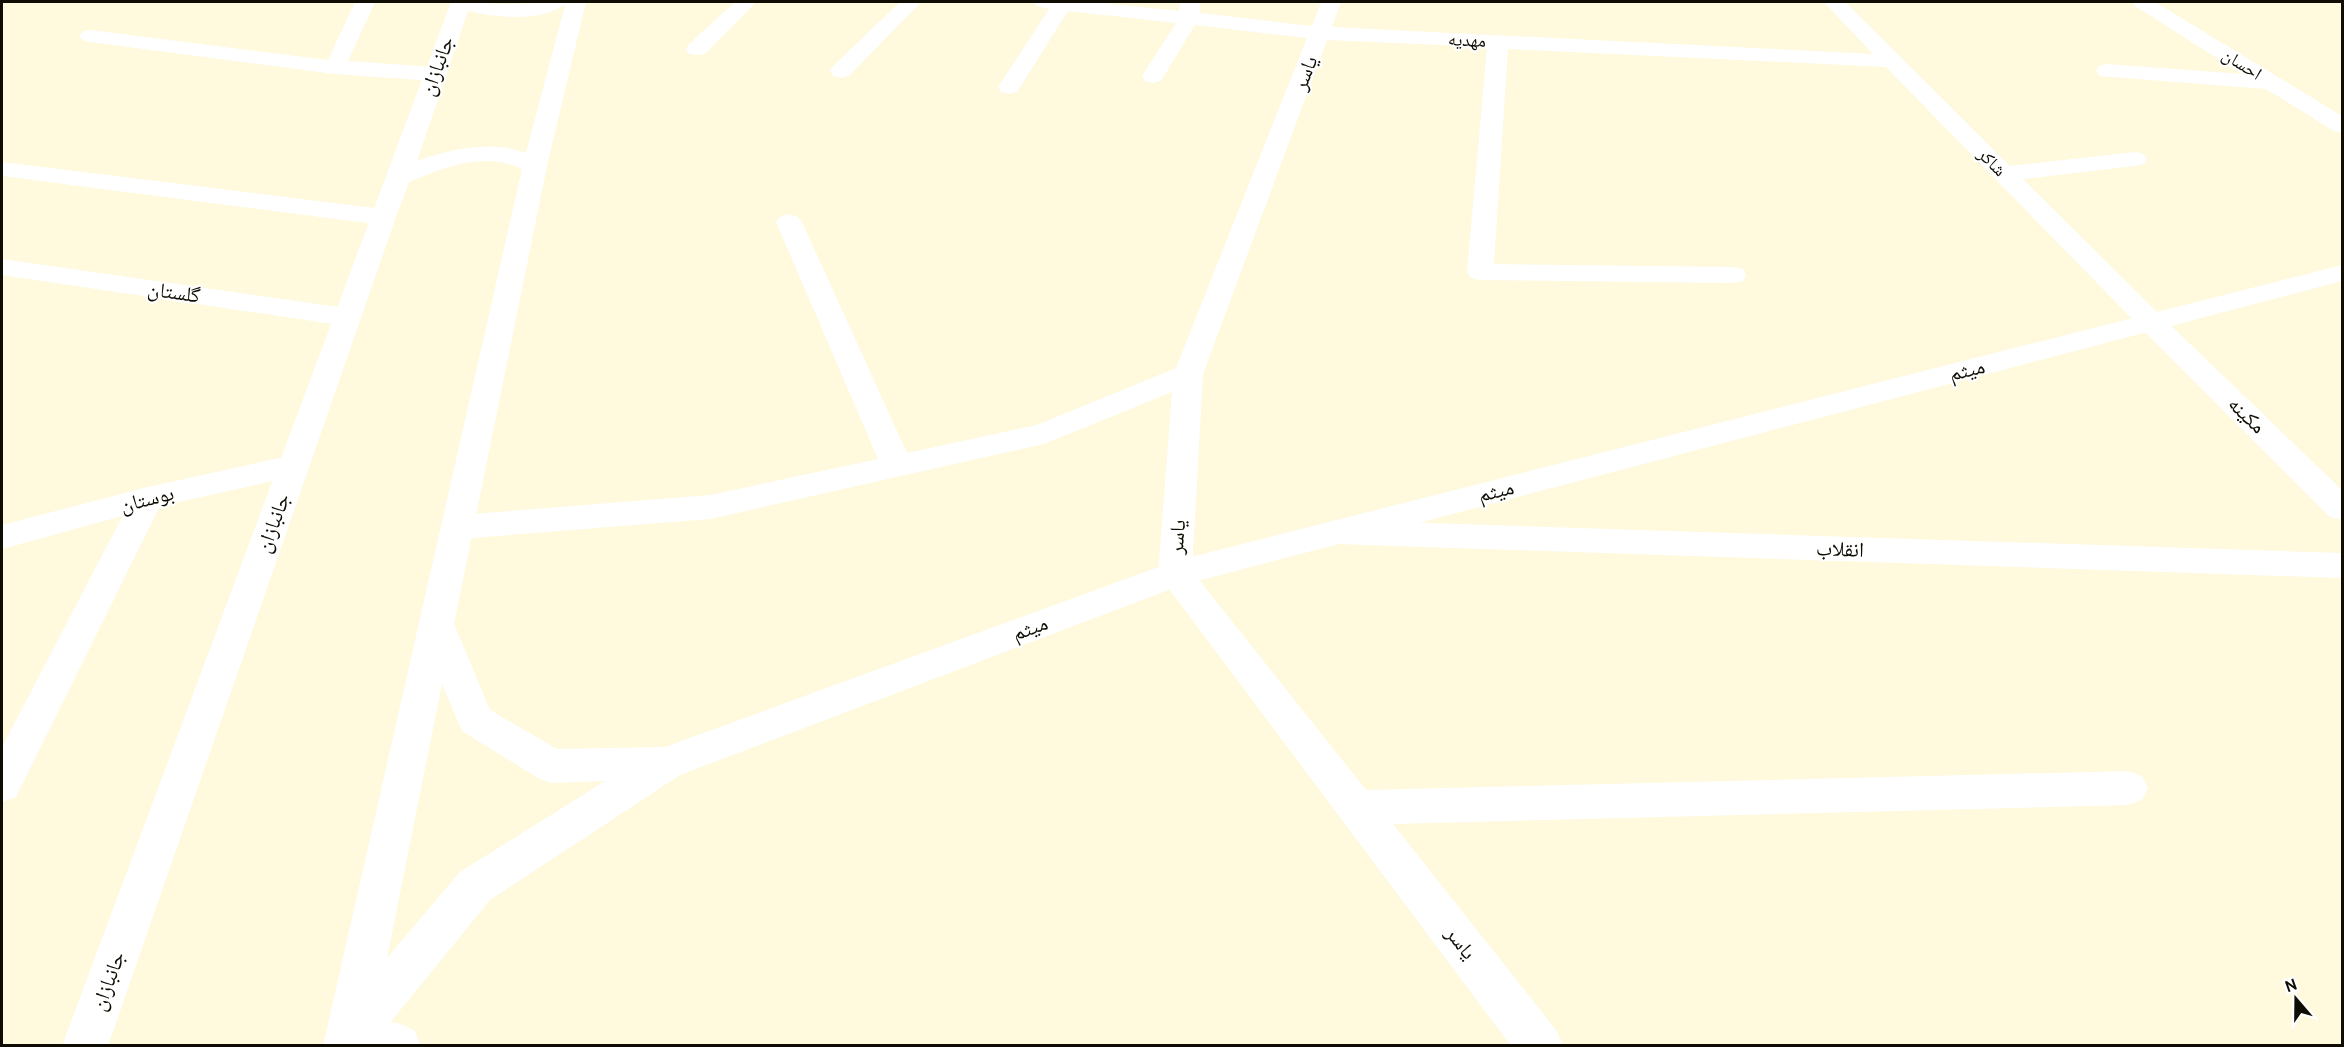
<svg xmlns="http://www.w3.org/2000/svg" width="2344" height="1047" font-family="Cabin,'Noto Naskh Arabic',sans-serif">
  <style>
    .lines { fill: none; stroke-linecap: round; stroke-linejoin: round }
    .street { fill: #fff; fill-rule: evenodd }
    .secondary { fill: #fff; fill-rule: evenodd }
    .labels { text-anchor: middle; stroke-width: 4.5; stroke-linejoin: round; paint-order: stroke }
    .far-street-label { font-size: 18px; fill: #0f0d03; stroke: #fff }
    .street-label { font-size: 21px; fill: #0f0d03; stroke: #fff }
  </style>
  <rect width="100%" height="100%" fill="#fff9de"/>
  <g class="lines">
    <g class="street">
      <polygon points="355,2 375,2 348,61 434,67 442,69 445,74 442,79 434,81 335,74 90,42 83,40 79,36 83,32 90,30 328,60"/>
      <polygon points="735,2 756,2 705,54 697,55 689,54 686,49 689,44"/>
      <polygon points="900,2 921,2 849,76 841,78 833,76 830,71 833,66"/>
      <polygon points="1034,2 1094,2 1179,11 1180,2 1200,2 1200,13 1312,26 1321,2 1341,2 1332,27 1873,54 1824,2 1845,2 2010,166 2135,152 2144,154 2147,159 2144,164 2135,166 2023,179 2161,316 2342,490 2342,520 2330,517 2141,328 1886,67 1508,49 1494,264 1733,267 1743,269 1746,275 1743,281 1733,283 1480,280 1471,278 1467,272 1487,47 1327,40 1203,374 1192,571 1366,790 2128,771 2142,776 2148,788 2142,800 2128,805 1393,824 1556,1030 1563,1046 1511,1046 1158,574 1172,392 1044,444 710,519 459,539 447,535 442,527 447,519 459,515 710,495 878,459 776,222 780,217 789,214 798,217 802,222 907,453 1037,425 1176,368 1307,38 1195,25 1161,81 1153,83 1145,81 1142,76 1176,23 1068,11 1017,92 1009,94 1001,92 998,87 1049,9 1037,6"/>
      <polygon points="2132,2 2155,2 2342,116 2342,133 2334,131 2266,89 2099,76 2096,71 2099,66 2107,64 2242,74 2135,6"/>
      <polygon points="2,162 383,209 392,212 396,217 392,222 383,225 2,176"/>
      <polygon points="2,259 346,308 356,311 360,317 356,323 346,326 2,275"/>
      <polygon points="293,455 304,458 309,466 304,474 148,509 2,549 2,525 148,487"/>
      <polygon points="1337,520 2342,553 2342,578 1337,544 1325,540 1320,532 1325,524"/>
      <polygon points="347,1017 398,1023 414,1030 421,1046 326,1046 324,1040 331,1024"/>
    </g>
    <g class="secondary">
      <path d="M451 2C471 0 491 5 511 4 536 4 561 0 586 2L547 166 454 624 490 710 557 749 665 747 1175 561 2342 265V281L1182 585 680 775 490 900 371 1046H323L522 169C485 151 445 167 409 182L396 217 108 1046H62ZM565 5 526 153C490 140 452 149 417 161L468 11C498 18 538 22 565 5ZM442 684 462 731 538 778 552 783 605 781 460 872 387 958Z"/>
      <polygon points="148,487 159,490 164,498 16,797 2,802 2,747 132,498 137,490"/>
    </g>
  </g>
  <g class="labels">
    <g class="far-street-label">
      <text transform="translate(1467 40) rotate(3)" y="6">مهدیه</text>
      <text transform="translate(2242 64) rotate(32)" y="6">احسان</text>
      <text transform="translate(1992 162) rotate(45)" y="6">شاکر</text>
    </g>
    <g class="street-label">
      <text transform="translate(437 66) rotate(-70)" y="7">جانبازان</text>
      <text transform="translate(1305 73) rotate(-69)" y="7">یاسر</text>
      <text transform="translate(174 292) rotate(8)" y="7">گلستان</text>
      <text transform="translate(1967 370) rotate(-14)" y="7">میثم</text>
      <text transform="translate(2247 415) rotate(44)" y="7">مکینه</text>
      <text transform="translate(1496 491) rotate(-14)" y="7">میثم</text>
      <text transform="translate(147 499) rotate(-14)" y="7">بوستان</text>
      <text transform="translate(273 523) rotate(-70)" y="7">جانبازان</text>
      <text transform="translate(1177 537) rotate(-86)" y="7">یاسر</text>
      <text transform="translate(1840 549) rotate(2)" y="7">انقلاب</text>
      <text transform="translate(1030 628) rotate(-20)" y="7">میثم</text>
      <text transform="translate(1461 943) rotate(52)" y="7">یاسر</text>
      <text transform="translate(108 981) rotate(-70)" y="7">جانبازان</text>
    </g>
  </g>
  <rect width="2344" height="1047" fill="none" stroke="#0f0d03" stroke-width="6"/>
  <g transform="translate(2296 999) rotate(340)" stroke="#ffffff" stroke-width="4.5" paint-order="stroke">
  <path d="M0-4.5L10 22L0 15L-10 22Z" fill="#0f0d03"/>
  <text y="-9" font-size="16" font-weight="bold" text-anchor="middle" fill="#0f0d03">N</text>
  </g>
</svg>
